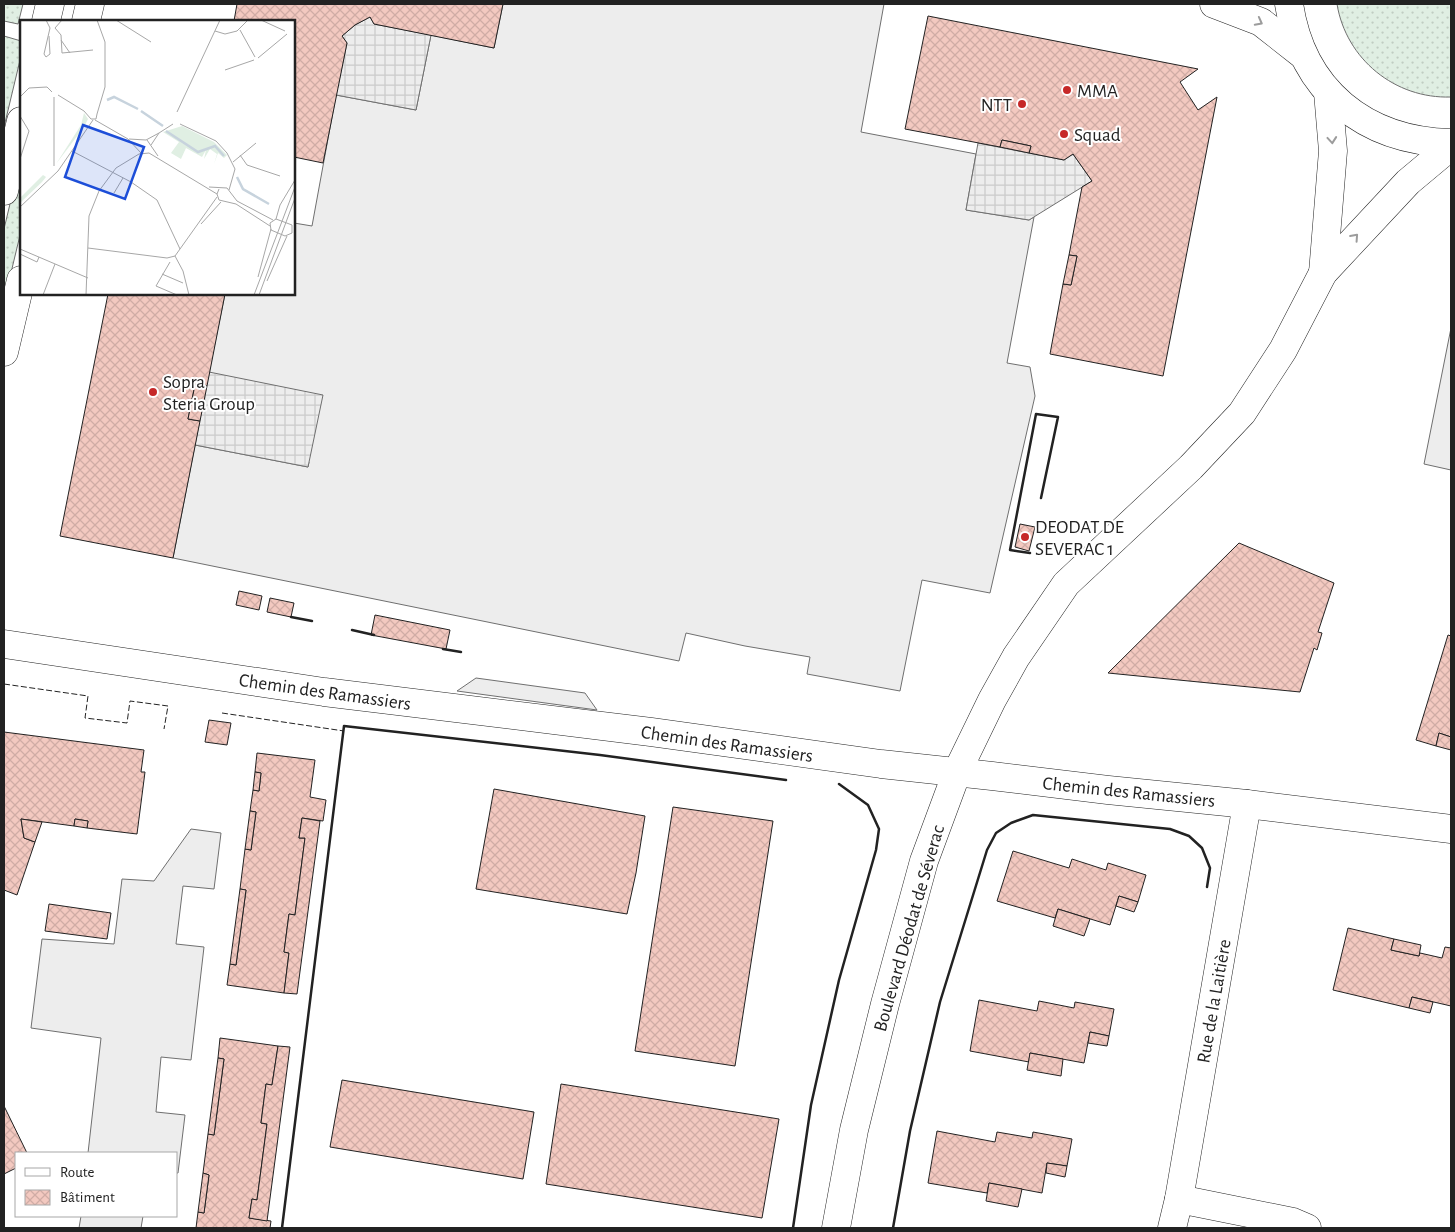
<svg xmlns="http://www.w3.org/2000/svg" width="1455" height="1232" font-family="'Alegreya Sans',sans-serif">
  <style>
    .grass { fill: url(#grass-dots); stroke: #6f6f6f }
    .parking { fill: #ededed; stroke: #6f6f6f }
    .plaza { fill: url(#plaza-grid); stroke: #6f6f6f }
    .building { fill: url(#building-cross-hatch); stroke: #222 }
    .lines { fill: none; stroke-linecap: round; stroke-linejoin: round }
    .minor-casing { stroke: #222; stroke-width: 29 }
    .tertiary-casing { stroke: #222; stroke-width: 29 }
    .secondary-casing { stroke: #222; stroke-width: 29 }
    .minor { stroke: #fff; stroke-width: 28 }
    .tertiary { stroke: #fff; stroke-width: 28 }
    .secondary { stroke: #fff; stroke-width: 28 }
    .fence { stroke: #222; stroke-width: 1; stroke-dasharray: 6 2.5; stroke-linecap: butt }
    .wall { stroke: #222; stroke-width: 2.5 }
    .oneway { stroke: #9c9c9c }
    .poi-dot { fill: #c62828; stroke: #fff; stroke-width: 2 }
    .labels { text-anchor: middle; stroke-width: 4; stroke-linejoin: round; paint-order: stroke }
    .poi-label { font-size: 19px; fill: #222; stroke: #fff; text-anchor: start }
    .street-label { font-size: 19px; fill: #222; stroke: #fff }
    .inset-river { fill: none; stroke: #c7d3dd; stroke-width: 2.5 }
    .inset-road { fill: none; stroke: #a7a7a7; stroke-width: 1 }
    .view { fill: #1d4ed8; fill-opacity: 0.15; stroke: #1d4ed8; stroke-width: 2.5 }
    .inset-edge { fill: none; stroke: #222; stroke-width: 2.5 }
  </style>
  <defs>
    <pattern id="grass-dots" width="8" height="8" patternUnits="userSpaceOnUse" patternTransform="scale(1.25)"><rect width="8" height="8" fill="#e0efe3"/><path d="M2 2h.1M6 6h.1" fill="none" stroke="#c0cdc2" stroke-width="1.8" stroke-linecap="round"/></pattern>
    <pattern id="plaza-grid" width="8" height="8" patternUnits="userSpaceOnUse" patternTransform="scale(1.25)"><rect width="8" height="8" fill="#ededed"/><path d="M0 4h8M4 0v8" fill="none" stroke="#cbcbcb"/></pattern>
    <pattern id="building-cross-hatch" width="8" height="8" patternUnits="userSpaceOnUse" patternTransform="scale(1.25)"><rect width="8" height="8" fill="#f3c9c0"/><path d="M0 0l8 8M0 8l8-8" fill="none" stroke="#d0aca5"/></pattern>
  </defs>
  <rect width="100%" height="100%" fill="#fff"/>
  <g class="grass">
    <polygon points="4,4 23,4 18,24 4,21"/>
    <path d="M1337 4H1451V97C1395 99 1346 59 1337 4Z"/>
    <polygon points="4,36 21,41 21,56 4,127"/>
    <polygon points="21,158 21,231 4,302 4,229"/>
  </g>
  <g class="parking">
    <polygon points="503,4 884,4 861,132 976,154 966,210 1029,220 1034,217 1007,363 1030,367 1035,396 990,593 922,580 900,691 807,674 810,657 745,646 686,633 679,661 173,558 195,445 308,467 309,462 209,372 225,294 294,294 294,223 312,226 336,95 416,110 431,35 494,48"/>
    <polygon points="1451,328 1451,470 1424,464"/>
    <polygon points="476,678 585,693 597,710 457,691"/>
    <polygon points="191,829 221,833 214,889 183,886 176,944 204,947 191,1060 161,1057 156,1112 185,1115 178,1173 176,1173 176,1153 88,1153 101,1038 31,1028 42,939 114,944 122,879 154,881"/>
    <polygon points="81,1216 143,1216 141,1228 79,1228"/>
  </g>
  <g class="plaza">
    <polygon points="370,17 374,24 431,35 416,110 336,95 347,43 342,36 355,25"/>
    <polygon points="978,143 1064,160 1073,154 1092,181 1029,220 966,210"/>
    <polygon points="209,372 323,395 308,467 195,445"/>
  </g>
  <g class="building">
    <polygon points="237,4 503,4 494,48 374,24 370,17 355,25 342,36 347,43 323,163 294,157 294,21 234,21"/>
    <polygon points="928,16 1198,69 1180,82 1198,110 1217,97 1163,376 1050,354 1063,284 1071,285 1077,256 1069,255 1082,187 1092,181 1073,154 1064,160 1029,153 1031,146 1002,140 1000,147 905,129"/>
    <polygon points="1002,140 1031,146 1029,153 1000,147"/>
    <polygon points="1069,255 1077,256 1071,285 1063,284"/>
    <polygon points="108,294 225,294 207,386 195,385 188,419 200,421 173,558 60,536"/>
    <polygon points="195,385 207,386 200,421 188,419"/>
    <polygon points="1020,524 1035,527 1029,551 1015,547"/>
    <polygon points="1239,543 1334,583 1318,632 1322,633 1317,650 1314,648 1300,692 1108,673"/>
    <polygon points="239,591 262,596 259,610 236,605"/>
    <polygon points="270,598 294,603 291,617 267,612"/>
    <polygon points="375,615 450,630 446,649 371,635"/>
    <polygon points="1448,635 1451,636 1451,737 1439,733 1436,746 1416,740"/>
    <polygon points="209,720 231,723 227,745 205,742"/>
    <polygon points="4,732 144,750 141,772 145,772 137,834 87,828 88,821 75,819 74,826 21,819 24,838 35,842 17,895 4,890"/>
    <polygon points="1439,733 1451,737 1451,750 1436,746"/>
    <polygon points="257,753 315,760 310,797 326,800 323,821 302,818 299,838 305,838 295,915 289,914 284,952 289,953 284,993 227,985 230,964 236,965 246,890 240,889 245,849 251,850 256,812 250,811 253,790 259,791 261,773 255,772"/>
    <polygon points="255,772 261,773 259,791 253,790"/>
    <polygon points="494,789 645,816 636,873 627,914 476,889"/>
    <polygon points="673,807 773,821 735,1066 635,1051"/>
    <polygon points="250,811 256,812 251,850 245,849"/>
    <polygon points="302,818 320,821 297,994 284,993 289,953 284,952 289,914 295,915 305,838 299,838"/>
    <polygon points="21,819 42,822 35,842 24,838"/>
    <polygon points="75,819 88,821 87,828 74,826"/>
    <polygon points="1013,851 1069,868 1072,859 1106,870 1108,863 1146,875 1138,902 1119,896 1110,925 1058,909 1055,918 997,901"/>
    <polygon points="240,889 246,890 236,965 230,964"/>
    <polygon points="1119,896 1138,902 1134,912 1116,906"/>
    <polygon points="49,904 111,913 107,939 45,931"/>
    <polygon points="1058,909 1090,919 1084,936 1053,926"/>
    <polygon points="1348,928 1394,939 1391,950 1419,956 1420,953 1442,958 1445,947 1451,948 1451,1006 1412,997 1409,1008 1333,990"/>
    <polygon points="1394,939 1421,945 1419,956 1391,950"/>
    <polygon points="1412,997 1433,1002 1430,1013 1409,1008"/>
    <polygon points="979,1000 1037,1011 1039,1001 1074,1008 1075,1002 1114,1009 1109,1036 1090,1032 1084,1063 1030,1053 1029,1062 970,1051"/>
    <polygon points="1090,1032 1109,1036 1107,1046 1088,1043"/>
    <polygon points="220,1038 278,1046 272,1085 266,1084 261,1123 267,1124 257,1200 252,1199 249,1218 271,1221 270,1228 196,1228 198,1212 204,1213 209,1175 203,1173 208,1134 214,1135 224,1059 218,1058"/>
    <polygon points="278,1046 290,1047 267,1221 249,1218 252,1199 257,1200 267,1124 261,1123 266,1084 272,1085"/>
    <polygon points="1030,1053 1063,1059 1061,1076 1027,1070"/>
    <polygon points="218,1058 224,1059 214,1135 208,1134"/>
    <polygon points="342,1080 534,1112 523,1179 330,1147"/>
    <polygon points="561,1084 779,1119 762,1218 546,1184"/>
    <polygon points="4,1106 27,1153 16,1153 16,1168 4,1174"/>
    <polygon points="937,1131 995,1142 997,1132 1032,1138 1033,1132 1072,1139 1067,1166 1047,1163 1042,1193 989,1183 987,1193 928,1183"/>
    <polygon points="1047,1163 1067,1166 1065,1177 1046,1173"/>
    <polygon points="203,1173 209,1175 204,1213 198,1212"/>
    <polygon points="989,1183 1022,1189 1018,1207 986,1201"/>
  </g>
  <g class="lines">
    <defs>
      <g id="minor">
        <polyline points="1323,273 1333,151 1328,92"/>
        <polyline points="4,644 324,692 651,732 881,764 992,776 1108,790 1247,804 1451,829"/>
        <polyline points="1179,1199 1247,804"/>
        <polyline points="836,1228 854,1130 885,1004 924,861 957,772 992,700 1016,657 1066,584 1191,467 1242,413 1283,350 1323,273 1408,182 1451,146"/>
        <polyline points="1172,1228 1179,1199 1293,1222 1307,1228"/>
      </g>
      <g id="tertiary">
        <polyline points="1214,4 1261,22 1303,55"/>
        <path d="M1289 4C1302 91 1365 141 1451 143"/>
      </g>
      <g id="secondary">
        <polyline points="46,21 50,4"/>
        <polyline points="86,21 90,4"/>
        <polyline points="4,191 21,121"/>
        <polyline points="4,352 21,280"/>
      </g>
    </defs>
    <use href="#minor" class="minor-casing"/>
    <use href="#tertiary" class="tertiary-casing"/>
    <use href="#secondary" class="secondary-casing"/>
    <use href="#minor" class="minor"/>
    <use href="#tertiary" class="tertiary"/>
    <use href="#secondary" class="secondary"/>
    <g class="fence">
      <polyline points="4,684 88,696 85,718 127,723 130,701 168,706 164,729"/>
      <polyline points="222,713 344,731"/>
    </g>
    <g class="wall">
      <polyline points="1030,553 1010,550 1036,414 1058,417 1041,498"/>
      <polyline points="291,617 312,621"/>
      <polyline points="352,630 374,635"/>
      <polyline points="443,649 461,652"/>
      <polyline points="282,1228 344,726 600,755 786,780"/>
      <polyline points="793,1228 811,1105 839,980 876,850 879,829 868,805 839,784"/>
      <polyline points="893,1228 910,1131 940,1002 987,850 996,833 1011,823 1033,815 1170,829 1189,836 1202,848 1210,868 1207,887"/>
    </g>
  </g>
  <defs><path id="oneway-chevron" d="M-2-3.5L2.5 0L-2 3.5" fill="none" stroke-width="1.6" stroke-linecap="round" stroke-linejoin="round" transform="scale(1.25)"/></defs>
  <g class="oneway">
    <use href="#oneway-chevron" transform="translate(1259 22) rotate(28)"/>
    <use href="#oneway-chevron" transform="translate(1332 140) rotate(85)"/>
    <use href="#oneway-chevron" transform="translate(1355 237) rotate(-48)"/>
  </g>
  <g class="poi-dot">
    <circle cx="1067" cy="90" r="5"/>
    <circle cx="1022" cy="104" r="5"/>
    <circle cx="1064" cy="134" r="5"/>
    <circle cx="153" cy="392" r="5"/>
    <circle cx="1025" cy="537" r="5"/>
  </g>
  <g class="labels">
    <g class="poi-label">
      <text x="1077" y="97">MMA</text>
      <text x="1012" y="111" text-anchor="end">NTT</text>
      <text x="1074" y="141">Squad</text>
      <text x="163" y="388">Sopra<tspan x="163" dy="22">Steria Group</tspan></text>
      <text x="1035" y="533">DEODAT DE<tspan x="1035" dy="22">SEVERAC 1</tspan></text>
    </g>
    <g class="street-label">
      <text transform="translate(325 691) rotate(8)" y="7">Chemin des Ramassiers</text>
      <text transform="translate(727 743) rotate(8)" y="7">Chemin des Ramassiers</text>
      <text transform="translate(1129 791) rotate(6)" y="7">Chemin des Ramassiers</text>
      <text transform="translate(908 928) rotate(-74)" y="7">Boulevard Déodat de Séverac</text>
      <text transform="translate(1213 1001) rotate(-80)" y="7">Rue de la Laitière</text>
    </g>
  </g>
  <g transform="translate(20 20)">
    <rect width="275" height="275" fill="#fff"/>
    <path d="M64 93 68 99 64 107 36 144 61 105ZM162 106 194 122 207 135 204 138 198 133 194 144 197 134 190 129 184 139 186 130 182 137 166 128 161 139 151 133 159 122 143 112ZM23 155 26 157 22 162 0 183V178Z" fill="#e0efe3"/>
    <path class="inset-river" d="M87 80 94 77 118 89M121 91 143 106M146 111 178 132 195 126 204 136M217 157 223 169 249 184"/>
    <path class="inset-road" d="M26 0 30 8 24 34 26 37 30 34 29 16M42 0 35 8 41 15 42 33 73 30M96 0 131 22M241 0 265 11M220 10 235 37M195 11 205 14 217 11 228 0M41 20 50 33M238 38 267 14M205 50 234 40M38 75 64 91 71 99H76L77 94M0 77 9 68 27 67 32 72M34 77V146M157 92 200 0M77 94 85 67V22L77 0M0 96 9 111 0 139M75 100 108 119 121 133M160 104 196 121 207 133 215 149 209 170M109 119 126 120 139 113M127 120 138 136M131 125 139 113 153 104M52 131 111 162 137 180 160 229M220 135 227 145 260 156M213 142 236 123M189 167 207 168 217 181 253 200M199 169 197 174 199 180 216 184 250 206M94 173 103 158M0 187 38 151 73 100M256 199 272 205V213L265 216 251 210 250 203ZM256 199 260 185 275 160M181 204 201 182M68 228 147 238 155 236 197 177M0 229 68 258M0 234 17 242 19 237M155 236 163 251 169 275M150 242 136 266 157 275M142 254 163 263M238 257 251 209M247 261 267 216M23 275 35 244M66 275 69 196 79 171 96 148 119 134 129 133 197 174M234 275 275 167M239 275 275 178"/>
    <path class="view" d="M63 105 124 127 105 179 45 157Z"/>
    <rect width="275" height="275" class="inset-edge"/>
  </g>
  <rect width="1455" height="1232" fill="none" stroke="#222222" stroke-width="10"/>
  <rect x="15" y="1152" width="162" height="65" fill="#ffffff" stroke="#a7a7a7"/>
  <rect x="25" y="1168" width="25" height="8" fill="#ffffff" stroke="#a7a7a7"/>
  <text x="60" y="1177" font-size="15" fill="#222222">Route</text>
  <rect x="25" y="1190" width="25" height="15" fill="url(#building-cross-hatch)" stroke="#a7a7a7"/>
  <text x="60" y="1202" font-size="15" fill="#222222">Bâtiment</text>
</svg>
